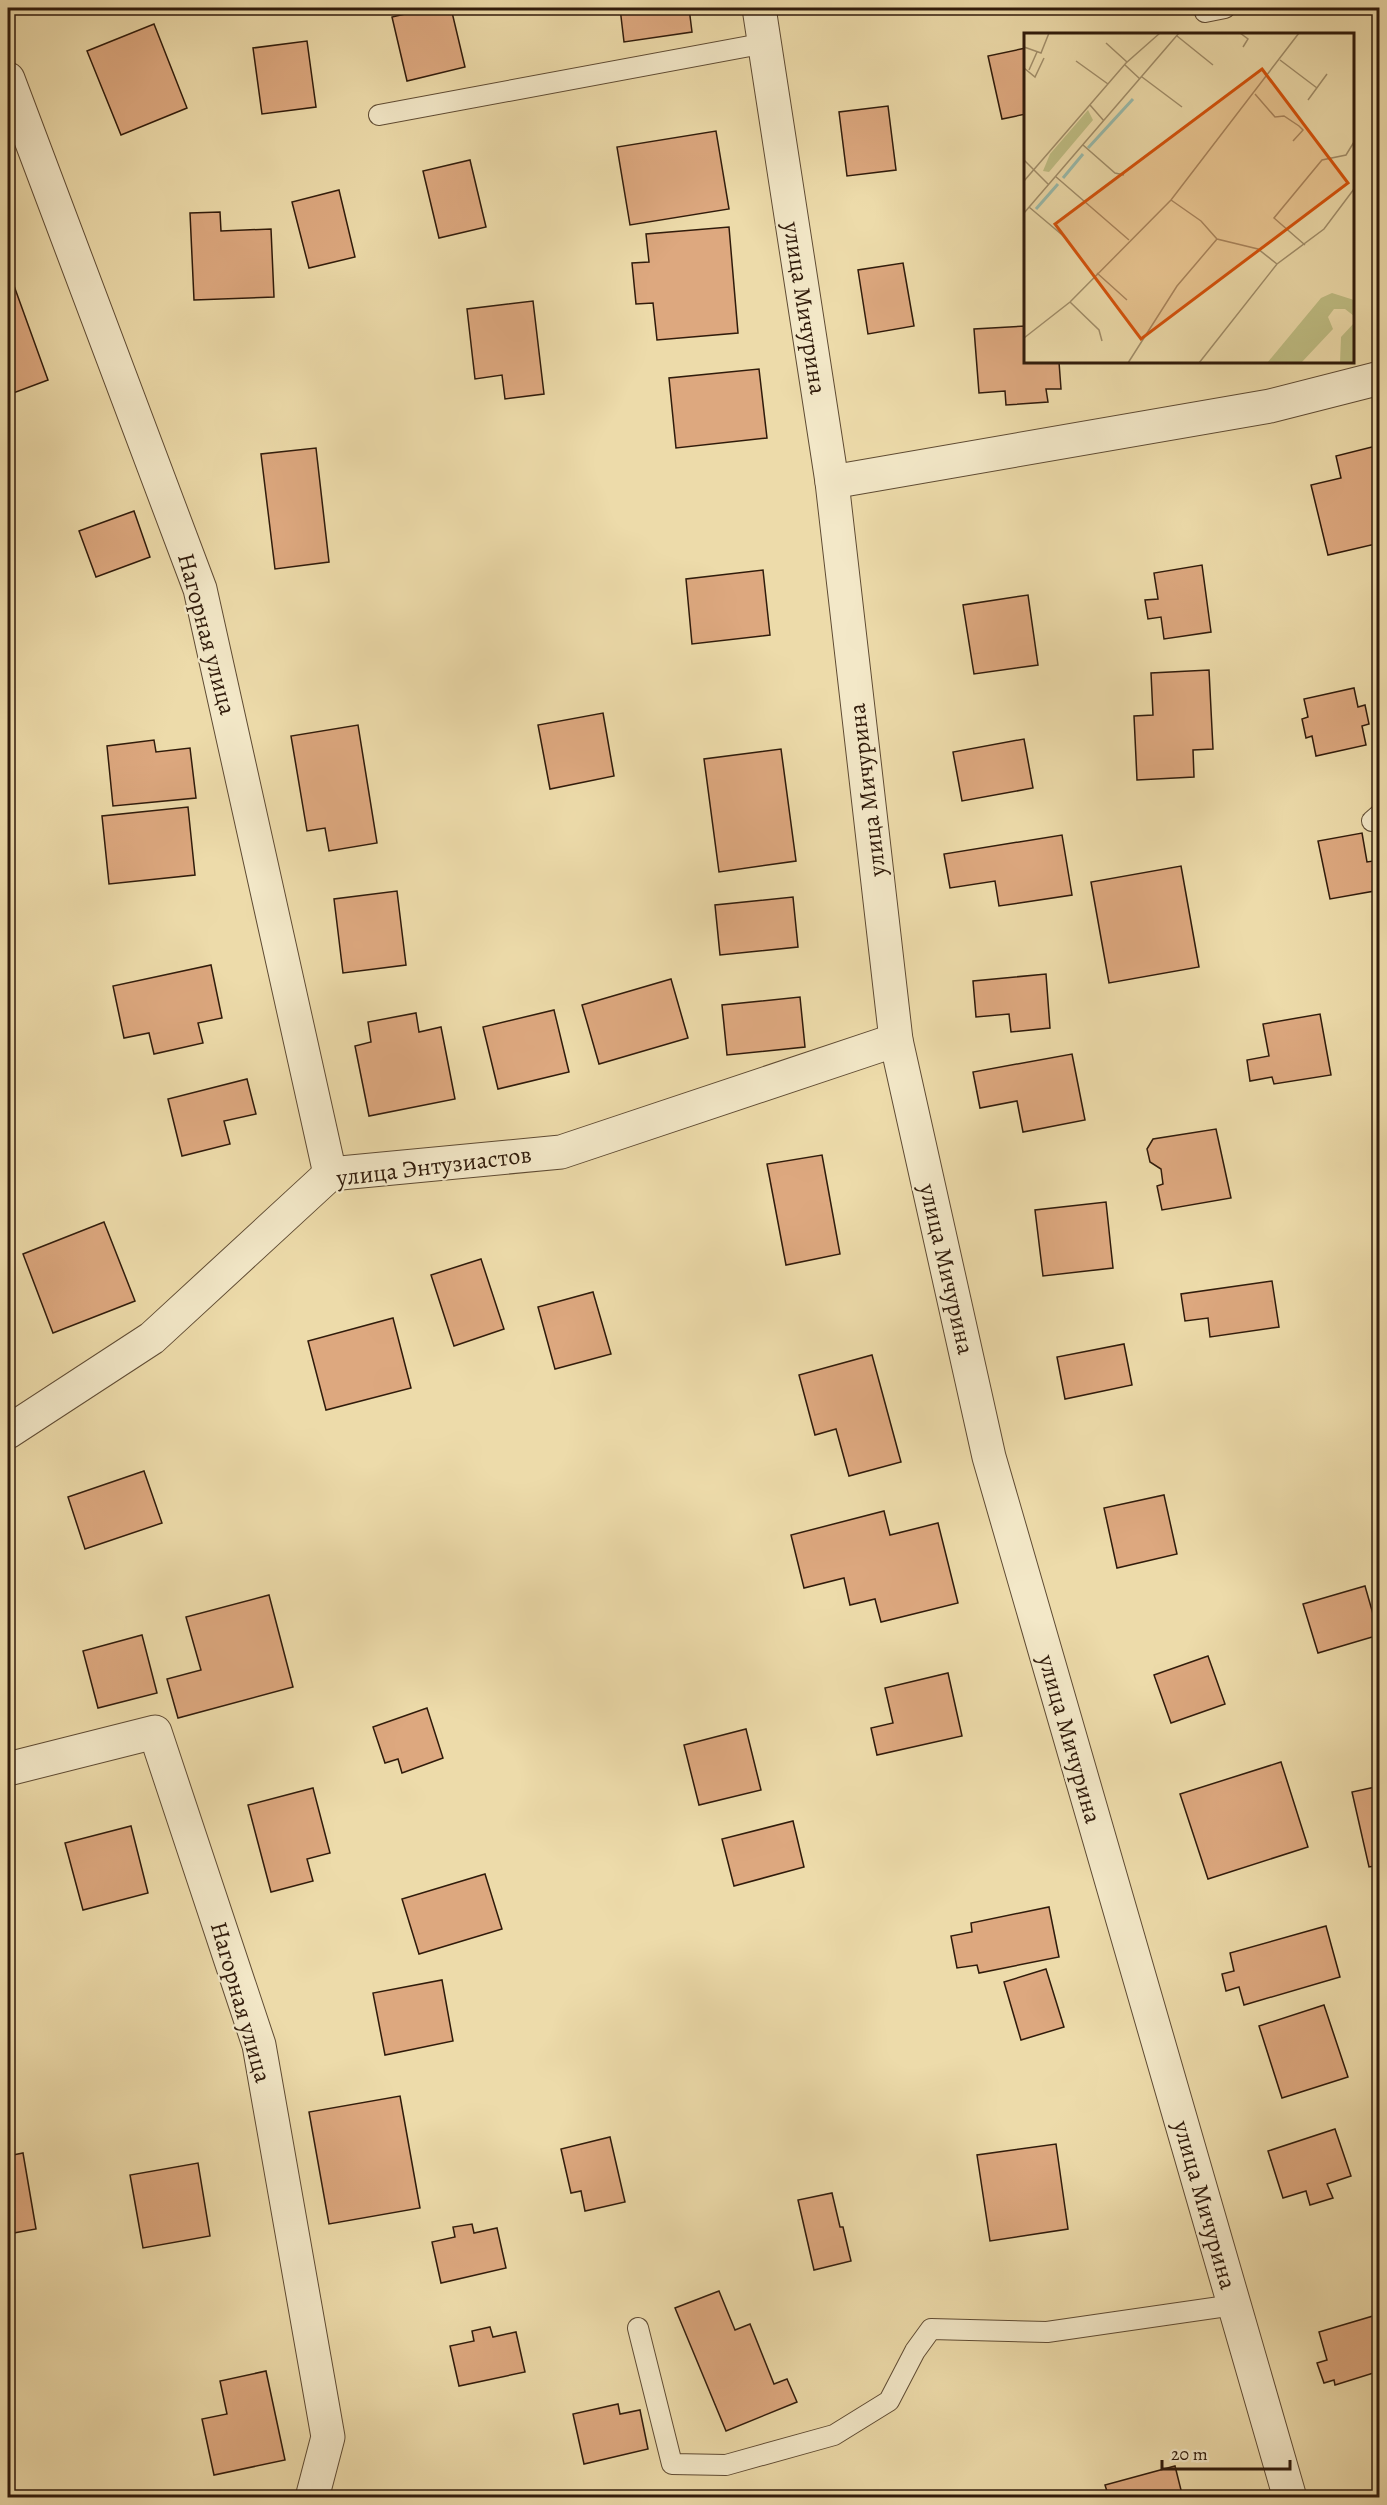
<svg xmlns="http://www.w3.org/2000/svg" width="1387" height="2505" font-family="Alegreya,serif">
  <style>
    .building { fill: #dda87f; stroke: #301b0b; stroke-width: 1.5 }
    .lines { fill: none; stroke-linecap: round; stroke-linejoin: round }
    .lane-casing { stroke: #5f4b33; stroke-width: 22 }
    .street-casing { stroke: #5f4b33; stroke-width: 35 }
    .lane { stroke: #f3e8c8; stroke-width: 20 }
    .street { stroke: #f3e8c8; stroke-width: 33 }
    .labels { text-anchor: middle; stroke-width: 4.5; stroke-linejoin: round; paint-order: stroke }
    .street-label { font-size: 24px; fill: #301b0b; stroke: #f3e8c8 }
    .inset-river { fill: none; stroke: #99bbac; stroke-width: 3 }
    .inset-road { fill: none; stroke: #a18e6a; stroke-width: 1.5 }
    .view { fill: #d6530c; fill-opacity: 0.15; stroke: #d6530c; stroke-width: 3 }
    .inset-edge { fill: none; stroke: #301b0b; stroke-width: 3 }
  </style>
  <rect width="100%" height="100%" fill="#eddbaa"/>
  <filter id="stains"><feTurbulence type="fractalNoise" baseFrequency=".00333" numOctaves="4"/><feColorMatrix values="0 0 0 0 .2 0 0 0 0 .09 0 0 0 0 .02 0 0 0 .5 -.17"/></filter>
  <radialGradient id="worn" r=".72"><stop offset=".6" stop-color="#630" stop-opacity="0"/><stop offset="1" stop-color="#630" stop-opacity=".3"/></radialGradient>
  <g class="building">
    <polygon points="431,8 451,8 465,67 407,81 392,17"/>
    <polygon points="620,8 689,8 692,32 624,42"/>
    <polygon points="154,24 187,108 121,135 87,51"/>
    <polygon points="307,41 316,107 262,114 253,48"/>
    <polygon points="1026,48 1026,114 1002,119 988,56"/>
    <polygon points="888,106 896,170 847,176 839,112"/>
    <polygon points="716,131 729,209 630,225 617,147"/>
    <polygon points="470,160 486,227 439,238 423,171"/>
    <polygon points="339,190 355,257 309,268 292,202"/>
    <polygon points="220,212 221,231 271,229 274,297 194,300 190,213"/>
    <polygon points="729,227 738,333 657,340 653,303 636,304 632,263 649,262 646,234"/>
    <polygon points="903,263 914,326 868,334 858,270"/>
    <polygon points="13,283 48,380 8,395 8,285"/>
    <polygon points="533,301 544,394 505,399 502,375 475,379 467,309"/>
    <polygon points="1026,326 1026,362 1059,362 1061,389 1046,389 1048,402 1006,405 1005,391 979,393 974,329"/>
    <polygon points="759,369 767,438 676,448 669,378"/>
    <polygon points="1380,445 1380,543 1328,555 1311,485 1341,478 1336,456"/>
    <polygon points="316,448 329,562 275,569 261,454"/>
    <polygon points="134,511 150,557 96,577 79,531"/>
    <polygon points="1202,565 1211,632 1164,639 1161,617 1148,619 1145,600 1158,599 1154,573"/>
    <polygon points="763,570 770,635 692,644 686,579"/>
    <polygon points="1028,595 1038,665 974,674 963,605"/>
    <polygon points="1209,670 1213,749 1193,750 1194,777 1137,780 1134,716 1153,715 1151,673"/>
    <polygon points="1354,688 1358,707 1365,705 1369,724 1362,726 1366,745 1316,756 1312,736 1306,738 1302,719 1308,717 1304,699"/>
    <polygon points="603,713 614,776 550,789 538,725"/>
    <polygon points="358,725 377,843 329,851 325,828 307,831 291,736"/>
    <polygon points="1024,739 1033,788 962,801 953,752"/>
    <polygon points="154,740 156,752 190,748 196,798 113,806 107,746"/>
    <polygon points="781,749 796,861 719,872 704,759"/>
    <polygon points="188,807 195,875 109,884 102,816"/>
    <polygon points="1362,833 1367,862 1380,860 1380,890 1330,899 1318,841"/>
    <polygon points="1062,835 1072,895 999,906 995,881 950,888 944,854"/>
    <polygon points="1181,866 1199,967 1109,983 1091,882"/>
    <polygon points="397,891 406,965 343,973 334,899"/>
    <polygon points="793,897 798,947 720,955 715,905"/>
    <polygon points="211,965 222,1018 198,1023 203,1043 154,1054 149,1033 124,1038 113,986"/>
    <polygon points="1046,974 1050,1028 1011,1032 1009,1014 976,1017 973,981"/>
    <polygon points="671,979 688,1038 599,1064 582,1005"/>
    <polygon points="800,997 805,1047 727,1055 722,1005"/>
    <polygon points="554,1010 569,1072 498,1089 483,1027"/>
    <polygon points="416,1013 419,1032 441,1027 455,1099 369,1116 355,1046 371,1042 368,1022"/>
    <polygon points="1320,1014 1331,1075 1274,1084 1272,1077 1250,1081 1247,1060 1269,1056 1263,1024"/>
    <polygon points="1072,1054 1085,1120 1023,1132 1017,1101 980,1108 973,1072"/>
    <polygon points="247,1079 256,1114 224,1121 230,1144 182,1156 168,1099"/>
    <polygon points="1216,1129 1231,1198 1162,1210 1157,1186 1163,1184 1161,1169 1150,1162 1147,1149 1153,1139"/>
    <polygon points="822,1155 840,1254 786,1265 767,1164"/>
    <polygon points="1106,1202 1113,1268 1043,1276 1035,1210"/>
    <polygon points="104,1222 135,1301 53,1333 23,1254"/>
    <polygon points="481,1259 504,1329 454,1346 431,1275"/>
    <polygon points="1272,1281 1279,1327 1210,1337 1208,1318 1185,1321 1181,1294"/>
    <polygon points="593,1292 611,1354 555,1369 538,1307"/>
    <polygon points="393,1318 411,1388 326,1410 308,1341"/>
    <polygon points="1124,1344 1132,1385 1065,1399 1057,1357"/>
    <polygon points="872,1355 901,1462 849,1476 836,1429 815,1435 799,1375"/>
    <polygon points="144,1471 162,1523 85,1549 68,1497"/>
    <polygon points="1164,1495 1177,1554 1117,1568 1104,1508"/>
    <polygon points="884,1511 890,1535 938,1523 958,1603 881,1622 875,1599 850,1605 844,1578 804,1588 791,1535"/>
    <polygon points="1365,1586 1379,1635 1318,1653 1303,1604"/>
    <polygon points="269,1595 293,1687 178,1718 167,1679 201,1670 186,1617"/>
    <polygon points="142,1635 157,1693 98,1708 83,1651"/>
    <polygon points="1208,1656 1225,1704 1171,1723 1154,1675"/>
    <polygon points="948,1673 962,1736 877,1755 871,1728 893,1723 885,1688"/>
    <polygon points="427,1708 443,1758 402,1773 398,1759 385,1763 373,1727"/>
    <polygon points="746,1729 761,1790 699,1805 684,1745"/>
    <polygon points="1281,1762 1308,1847 1208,1879 1180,1794"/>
    <polygon points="1380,1786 1380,1865 1369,1867 1352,1792"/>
    <polygon points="313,1788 330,1853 307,1859 313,1881 271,1892 248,1805"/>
    <polygon points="793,1821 804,1867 734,1886 722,1839"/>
    <polygon points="131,1826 148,1893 83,1910 65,1843"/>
    <polygon points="485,1874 502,1929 419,1954 402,1899"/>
    <polygon points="1049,1907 1059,1957 979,1973 977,1965 957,1968 951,1936 972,1932 971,1923"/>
    <polygon points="1326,1926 1340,1977 1244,2005 1239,1987 1226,1991 1222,1974 1234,1971 1230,1953"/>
    <polygon points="1046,1969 1064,2027 1021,2040 1004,1982"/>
    <polygon points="442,1980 453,2041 385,2055 373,1993"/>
    <polygon points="1324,2005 1348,2077 1282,2098 1259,2026"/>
    <polygon points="400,2096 420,2208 329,2224 309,2112"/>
    <polygon points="1335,2129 1351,2176 1327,2184 1333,2198 1310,2205 1306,2191 1283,2198 1268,2151"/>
    <polygon points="610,2137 625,2202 585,2211 581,2191 571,2193 561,2149"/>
    <polygon points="1056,2144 1068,2229 990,2241 977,2155"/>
    <polygon points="23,2153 36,2229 8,2234 8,2156"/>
    <polygon points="198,2163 210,2236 143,2248 130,2175"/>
    <polygon points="832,2193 840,2227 843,2227 851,2261 814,2270 798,2200"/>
    <polygon points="472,2224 474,2233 497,2228 506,2268 441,2283 432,2242 455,2237 453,2227"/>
    <polygon points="719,2291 735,2330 750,2324 774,2384 787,2379 797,2402 726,2431 675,2308"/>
    <polygon points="1373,2316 1380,2336 1380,2371 1335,2385 1334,2380 1324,2383 1317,2363 1327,2360 1319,2332"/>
    <polygon points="490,2327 493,2337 516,2332 525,2372 459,2386 450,2346 474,2341 472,2331"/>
    <polygon points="266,2371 285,2460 214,2475 202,2419 227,2414 220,2381"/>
    <polygon points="618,2404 620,2414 640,2410 648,2449 584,2464 573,2414"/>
    <polygon points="1380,2421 1380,2444 1374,2423"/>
    <polygon points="1175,2466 1183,2498 1109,2498 1105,2485"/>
  </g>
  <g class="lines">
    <defs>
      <g id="lane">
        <polyline points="1205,12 1225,8"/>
        <polyline points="379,115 766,43"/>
        <polyline points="1372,821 1380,814"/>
        <polyline points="638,2328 672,2464 726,2465 834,2435 889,2401 915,2351 931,2329 1047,2332 1234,2305"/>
      </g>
      <g id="street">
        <polyline points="759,8 832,482 896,1040 989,1457 1290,2498"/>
        <polyline points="8,79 200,589 330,1174"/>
        <polyline points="832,482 1270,406 1380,378"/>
        <polyline points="8,1432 152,1338 330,1174 561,1152 896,1040"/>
        <polyline points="8,1769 155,1732 259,2045 328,2437 312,2498"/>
      </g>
    </defs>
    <use href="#lane" class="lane-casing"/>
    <use href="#street" class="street-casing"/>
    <use href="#lane" class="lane"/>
    <use href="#street" class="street"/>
  </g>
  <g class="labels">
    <g class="street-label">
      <text transform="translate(805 308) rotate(81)" y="8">улица Мичурина</text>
      <text transform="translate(207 634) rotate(75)" y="8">Нагорная улица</text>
      <text transform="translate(867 790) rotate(-97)" y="8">улица Мичурина</text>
      <text transform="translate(434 1166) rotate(-7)" y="8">улица Энтузиастов</text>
      <text transform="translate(947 1269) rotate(77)" y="8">улица Мичурина</text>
      <text transform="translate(1070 1739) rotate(74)" y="8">улица Мичурина</text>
      <text transform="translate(241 2002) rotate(74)" y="8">Нагорная улица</text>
      <text transform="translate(1205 2205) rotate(74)" y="8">улица Мичурина</text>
    </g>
  </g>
  <g transform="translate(1024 33)">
    <rect width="330" height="330" fill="#eddbaa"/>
    <path d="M64 77 69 87 25 139 19 138 26 121ZM308 260 330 267V283L321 276H310L304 284 309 296 277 330H243L297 265ZM330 290V330H316L317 304Z" fill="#bfbe84"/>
    <path class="inset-river" d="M64 115 109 66M39 145 59 121M12 176 34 151"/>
    <path class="inset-road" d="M216 0 224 6 219 14M153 3 189 32M82 10 103 29M0 14 17 20 25 0M256 27 293 55M52 28 84 51M101 32 116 46M0 35 11 44 20 25M5 37 13 19M118 44 158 74M231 61 251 84 260 83 275 93 279 97 269 108M284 67 303 41M66 72 80 88M59 112 91 140 100 142M0 127 25 152M31 143 105 207M0 148 102 30 136 0M147 167 177 188 193 206 234 216 253 231M5 174 43 206M0 180 155 0M281 212 250 185 298 127 322 122 330 109M73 240 103 267M46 269 75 297 78 308M0 305 46 269 147 167 275 0M104 330 153 253 193 206M175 330 253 231 300 196 330 156"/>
    <path class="view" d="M238 36 324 150 117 306 31 191Z"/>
    <rect width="330" height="330" class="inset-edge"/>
  </g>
  <rect width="1387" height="2505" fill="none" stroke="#eddbaa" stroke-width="30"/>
  <rect x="9" y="9" width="1369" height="2487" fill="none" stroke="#301b0b" stroke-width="3"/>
  <rect x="15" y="15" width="1357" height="2475" fill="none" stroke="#301b0b" stroke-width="1.5"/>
  <path d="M1162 2460v9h128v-9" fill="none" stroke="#301b0b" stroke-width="3"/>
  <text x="1171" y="2460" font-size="18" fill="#301b0b" stroke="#f3e8c8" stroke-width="4.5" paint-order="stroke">20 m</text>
  <rect width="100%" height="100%" filter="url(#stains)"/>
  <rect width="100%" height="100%" fill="url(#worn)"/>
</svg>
